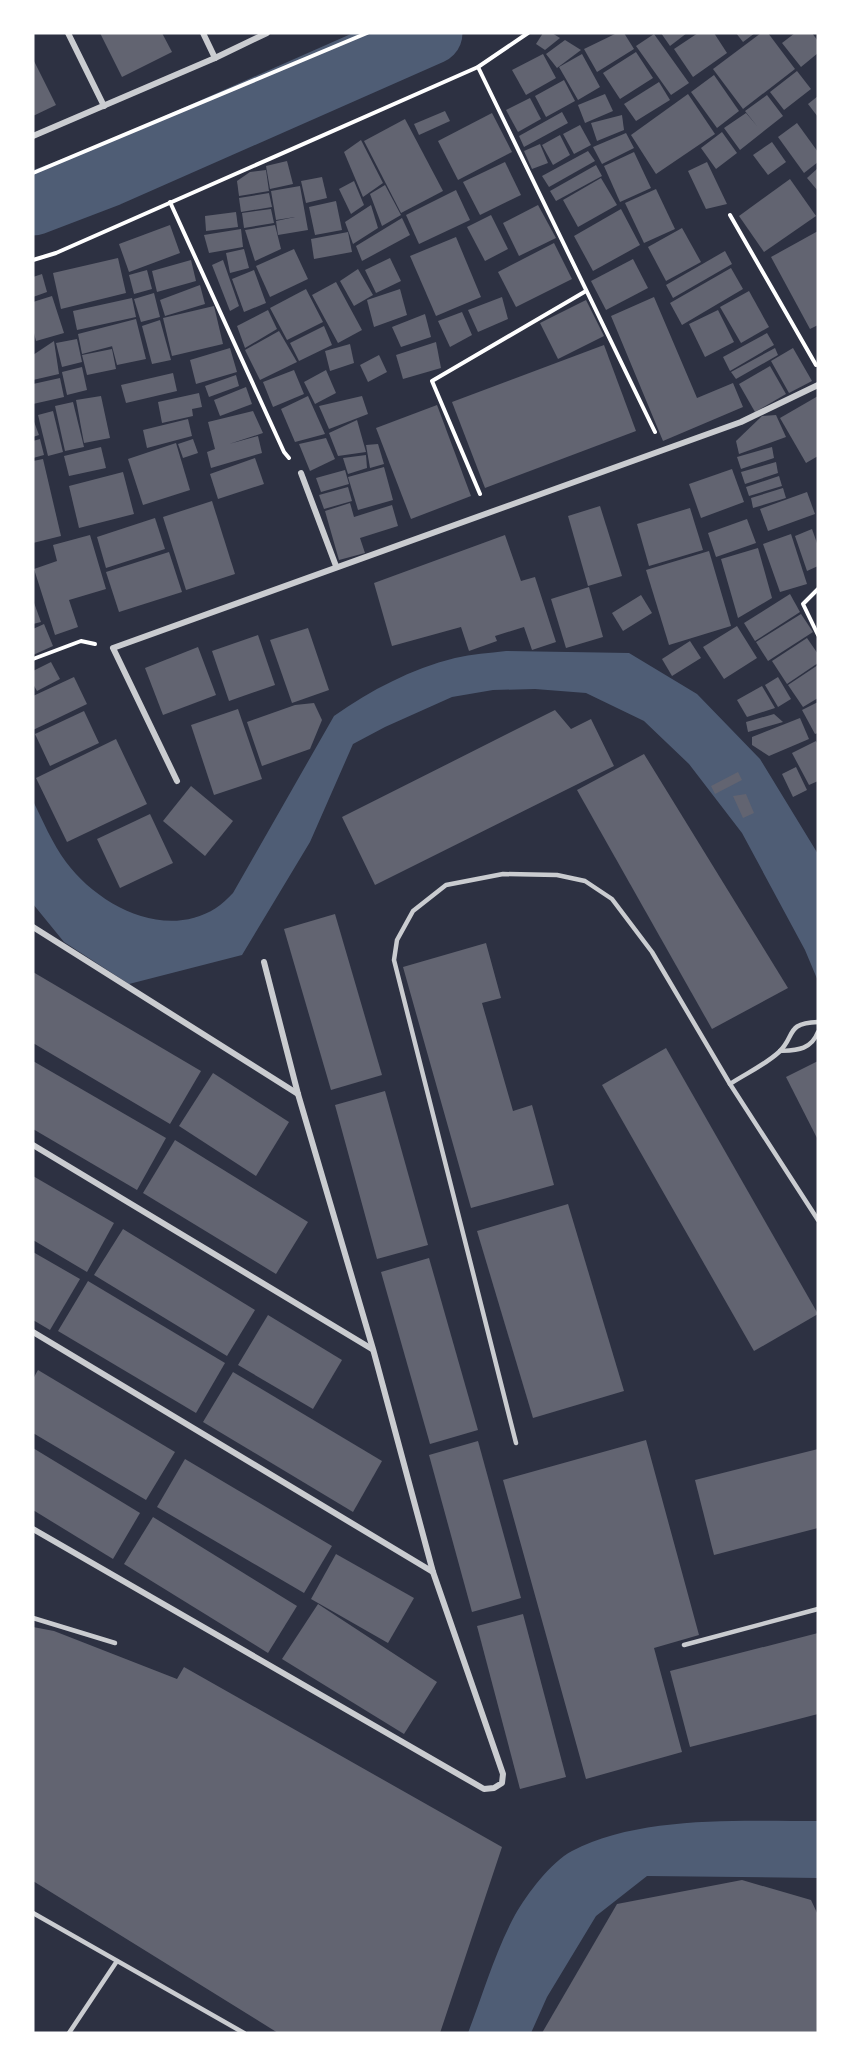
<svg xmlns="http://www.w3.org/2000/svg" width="851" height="2066" font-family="'IBM Plex Serif',serif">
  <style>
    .water { fill: #4f5d75 }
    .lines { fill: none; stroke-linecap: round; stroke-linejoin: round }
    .river { stroke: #4f5d75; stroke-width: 63 }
    .building { fill: #626471 }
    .path { stroke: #fff; stroke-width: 4 }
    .service { stroke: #caccd0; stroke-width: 4.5 }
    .minor { stroke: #caccd0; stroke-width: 6 }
  </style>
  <rect width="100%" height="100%" fill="#2d3142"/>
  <g class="water">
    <path d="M506 651 629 653 697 694 760 759 818 854V981L805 950 742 833 689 764 644 721 586 693 535 689 493 690 452 697 385 727 353 744 310 842 242 955 129 984 64 942 33 904V801C43 821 52 843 66 862 98 905 164 941 216 908 222 904 228 898 233 893L334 716C371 690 411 669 455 658 472 654 489 653 506 651Z"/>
    <path d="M818 1821V1878L647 1876 596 1916 547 1997 531 2033H468C483 1994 495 1952 515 1915 527 1894 551 1862 572 1851 640 1815 742 1821 818 1821Z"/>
  </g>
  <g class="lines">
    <polyline class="river" points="33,204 109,175 431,33"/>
  </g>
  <g class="building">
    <polygon points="100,33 162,33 172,52 122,77"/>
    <polygon points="543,33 552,33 560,38 545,50 536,44"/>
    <polygon points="617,33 624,33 634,49 597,72 584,49"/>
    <polygon points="661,33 687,33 670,46"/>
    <polygon points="698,33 714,33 727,53 693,77 674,49"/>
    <polygon points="736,33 755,33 743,42"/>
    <polygon points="761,33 768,33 795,69 743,109 713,69"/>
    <polygon points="795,33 812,33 818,41 818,53 801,67 782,43"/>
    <polygon points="654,34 689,83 671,95 636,46"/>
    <polygon points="565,40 581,50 557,68 546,54"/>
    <polygon points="636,52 653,78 620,99 603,73"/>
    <polygon points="543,54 556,78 526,95 512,70"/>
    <polygon points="582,54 600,87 578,100 559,67"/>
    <polygon points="33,59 56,105 33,116"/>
    <polygon points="797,71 811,89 784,110 770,92"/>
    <polygon points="714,75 739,111 717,128 691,92"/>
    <polygon points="564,80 575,101 546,117 535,96"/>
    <polygon points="659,82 670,100 636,121 624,104"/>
    <polygon points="605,94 613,111 585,123 578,105"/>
    <polygon points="688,94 715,134 656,174 631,135"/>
    <polygon points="767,95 783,116 740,150 724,128 746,113 757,126 745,111"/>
    <polygon points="818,96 818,117 808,104"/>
    <polygon points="530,98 541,119 518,132 506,110"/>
    <polygon points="445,111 450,121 419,135 414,124"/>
    <polygon points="562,112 568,123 524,147 519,136"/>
    <polygon points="492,113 512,152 458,180 438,141"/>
    <polygon points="622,115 624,130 597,141 591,123"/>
    <polygon points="405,119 443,191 401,213 364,141"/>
    <polygon points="797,123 818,152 818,162 804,173 778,137"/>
    <polygon points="580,125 591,145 574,154 563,134"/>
    <polygon points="722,132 737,153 716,169 701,148"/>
    <polygon points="626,133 634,148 602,164 593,147"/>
    <polygon points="560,135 570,155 553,165 542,145"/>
    <polygon points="361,140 383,183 363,197 344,152"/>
    <polygon points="772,142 786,162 768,175 753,155"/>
    <polygon points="540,144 548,163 532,169 524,151"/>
    <polygon points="588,151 595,161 549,187 542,176"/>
    <polygon points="634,152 651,188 620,202 604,166"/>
    <polygon points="287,161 293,184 270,189 266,166"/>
    <polygon points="505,162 521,195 480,215 463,182"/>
    <polygon points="707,162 727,204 706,209 688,171"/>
    <polygon points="596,165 602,176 556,201 550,191"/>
    <polygon points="818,168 818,191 807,178"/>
    <polygon points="266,170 269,191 239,196 237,181 250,172"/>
    <polygon points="322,177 327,198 306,203 301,181"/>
    <polygon points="601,178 617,205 578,227 563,200"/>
    <polygon points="790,179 816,216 764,252 739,216"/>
    <polygon points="354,181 364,205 351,214 339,189"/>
    <polygon points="385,185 401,215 382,226 370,194"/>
    <polygon points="300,186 308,230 278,235 276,221 295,217 276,220 271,191"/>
    <polygon points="656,189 675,229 644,243 625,203"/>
    <polygon points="456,190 470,220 419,244 406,215"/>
    <polygon points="269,193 272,207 241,212 239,198"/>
    <polygon points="336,201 342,230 315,235 309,207"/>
    <polygon points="371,205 378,228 353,244 345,222"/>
    <polygon points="538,205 556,238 519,256 503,223"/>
    <polygon points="271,209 274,223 244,228 242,213"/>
    <polygon points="621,209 640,245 593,271 574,236"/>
    <polygon points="236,212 238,227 206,231 205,216"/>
    <polygon points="491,215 508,249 485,261 467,227"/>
    <polygon points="402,218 410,235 362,261 356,246"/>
    <polygon points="170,225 180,253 129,272 119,244"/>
    <polygon points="275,225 281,249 255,261 245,230"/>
    <polygon points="682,228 701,262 666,281 648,247"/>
    <polygon points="241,229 243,247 209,253 204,235"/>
    <polygon points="818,231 818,325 810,329 771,257"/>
    <polygon points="348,232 352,252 314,259 311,239"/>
    <polygon points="456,237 481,297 436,316 410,256"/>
    <polygon points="554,243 572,279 516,307 498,272"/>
    <polygon points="244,249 249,268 230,273 226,253"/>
    <polygon points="294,249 308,279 270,297 256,266"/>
    <polygon points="725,251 732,264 673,298 666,285"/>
    <polygon points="118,258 126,293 61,309 53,273"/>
    <polygon points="390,258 401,281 376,293 365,270"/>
    <polygon points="633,259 648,288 606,310 591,281"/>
    <polygon points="191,260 196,281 157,292 152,271"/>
    <polygon points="223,260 239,306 230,311 212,265"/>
    <polygon points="731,268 743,289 682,325 670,303"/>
    <polygon points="358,269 373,295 354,306 340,281"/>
    <polygon points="147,270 152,289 134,294 129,275"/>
    <polygon points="254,270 266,303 244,312 232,279"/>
    <polygon points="42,274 47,292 33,297 33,277"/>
    <polygon points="336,282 362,330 338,343 312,295"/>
    <polygon points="200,285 205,304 165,316 160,300"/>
    <polygon points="306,289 323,322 287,340 270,308"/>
    <polygon points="400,289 407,315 374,327 367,300"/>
    <polygon points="749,291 769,327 741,343 720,307"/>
    <polygon points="154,293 160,317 141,322 134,299"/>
    <polygon points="52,296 64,333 36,341 33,329 33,302"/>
    <polygon points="502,297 508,319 478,332 468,310"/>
    <polygon points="654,297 697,398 733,383 743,407 663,441 611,316"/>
    <polygon points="132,298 136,317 77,330 73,311"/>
    <polygon points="586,300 604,336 558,359 540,323"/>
    <polygon points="214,306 223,344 172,356 163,318"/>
    <polygon points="268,310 277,329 245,348 237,326"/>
    <polygon points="718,310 734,342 705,357 689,324"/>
    <polygon points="462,312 472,335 450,347 438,321"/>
    <polygon points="425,314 431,337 401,347 392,327"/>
    <polygon points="136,319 146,359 117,365 112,346 132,341 82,354 78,334"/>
    <polygon points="160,320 171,360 152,364 142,326"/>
    <polygon points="324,326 332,345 299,361 290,343"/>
    <polygon points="279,331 297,362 260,380 245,350"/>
    <polygon points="767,333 774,345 730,371 723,357"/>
    <polygon points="77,339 82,362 62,367 56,343"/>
    <polygon points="54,341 59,374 33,380 33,355"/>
    <polygon points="436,342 441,368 403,379 396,355"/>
    <polygon points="350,344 354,363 330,371 325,351"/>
    <polygon points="604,345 636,431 485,488 452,402"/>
    <polygon points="230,348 237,372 196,384 190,360"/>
    <polygon points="775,348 778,355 736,379 731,372"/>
    <polygon points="793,348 812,381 789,393 771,361"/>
    <polygon points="112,349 116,369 87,375 82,355"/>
    <polygon points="379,355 387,372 368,382 360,365"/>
    <polygon points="770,366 786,394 755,412 739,384"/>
    <polygon points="82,367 87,390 67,395 62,372"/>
    <polygon points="294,370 304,394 273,407 263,382"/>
    <polygon points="326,370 336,393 315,404 304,382"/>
    <polygon points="173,373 177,391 126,403 121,385"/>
    <polygon points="236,375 239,386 209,397 205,386"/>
    <polygon points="60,378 64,397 33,404 33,384"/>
    <polygon points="246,387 252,404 220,416 214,400"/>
    <polygon points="199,393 202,407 192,409 193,416 162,423 158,402"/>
    <polygon points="101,396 110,438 84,443 76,400"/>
    <polygon points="308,396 325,434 295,442 281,409"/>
    <polygon points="362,396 368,414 329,429 319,406"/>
    <polygon points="818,396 818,456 806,463 780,418"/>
    <polygon points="73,402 84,447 65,451 55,406"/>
    <polygon points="437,405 471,496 411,519 376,428"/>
    <polygon points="53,411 63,452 48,456 38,415"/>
    <polygon points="253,411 263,433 229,444 258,436 262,453 211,468 207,452 215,449 208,422"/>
    <polygon points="776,415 786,437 739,454 736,441 762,416"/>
    <polygon points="33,419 39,435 33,437"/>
    <polygon points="188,419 192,436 147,448 143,430"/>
    <polygon points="357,420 366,452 338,456 329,433"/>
    <polygon points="326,438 335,459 310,471 299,444"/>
    <polygon points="40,439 44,455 33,458 33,441"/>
    <polygon points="193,439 198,453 183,458 178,444"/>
    <polygon points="176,443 190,490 143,505 128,459"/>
    <polygon points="378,444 384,464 370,468 366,445"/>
    <polygon points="101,447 106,468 69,476 64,456"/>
    <polygon points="772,447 774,458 741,469 737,457"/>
    <polygon points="366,455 367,468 348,474 343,458"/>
    <polygon points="255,458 264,484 218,499 210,474"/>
    <polygon points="43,459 61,536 33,543 33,461"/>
    <polygon points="776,462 778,473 745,484 741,472"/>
    <polygon points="384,467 393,500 358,510 348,477"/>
    <polygon points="732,469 744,502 701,518 689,484"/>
    <polygon points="345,470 349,484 321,492 316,478"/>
    <polygon points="123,472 134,514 79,528 69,486"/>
    <polygon points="779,476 782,486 749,496 746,487"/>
    <polygon points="348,487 352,501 324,509 319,495"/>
    <polygon points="783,488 786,498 753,508 751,498"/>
    <polygon points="807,492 815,514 768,531 760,509"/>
    <polygon points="212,501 235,574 186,590 163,517"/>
    <polygon points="350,503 354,517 392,505 398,526 360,538 365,553 339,560 325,511"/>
    <polygon points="600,506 622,576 588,586 568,516"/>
    <polygon points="690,508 703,550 649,566 637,524"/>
    <polygon points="155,518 165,549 106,568 97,537"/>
    <polygon points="747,519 756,543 716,557 708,533"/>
    <polygon points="812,529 818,546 818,566 807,571 795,536"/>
    <polygon points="791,534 807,584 780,592 763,544"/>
    <polygon points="90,535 106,589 69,600 78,627 55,635 34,569 57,561 53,545"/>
    <polygon points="505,535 521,581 535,577 556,642 532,650 524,627 495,636 497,641 469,651 461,627 392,646 374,583"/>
    <polygon points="758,548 772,598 738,618 721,559"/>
    <polygon points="709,551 731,626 669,645 646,570"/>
    <polygon points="169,552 182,592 119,612 106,572"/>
    <polygon points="589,587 603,637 566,648 551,599"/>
    <polygon points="790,594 800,612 755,641 744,623"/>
    <polygon points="641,595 652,613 623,631 612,613"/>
    <polygon points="33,600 41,622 33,624"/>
    <polygon points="801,614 813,632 768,661 756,642"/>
    <polygon points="44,624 53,646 33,655 33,629"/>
    <polygon points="737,626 757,658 724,679 703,647"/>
    <polygon points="308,628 329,690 292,703 270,640"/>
    <polygon points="258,635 275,685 229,701 212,651"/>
    <polygon points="807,638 818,654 818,663 787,684 772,661"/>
    <polygon points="690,641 701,658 672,676 662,659"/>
    <polygon points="198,647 216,695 163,715 145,668"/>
    <polygon points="51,662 60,679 37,691 33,684 33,671"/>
    <polygon points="818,665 818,698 803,707 788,685"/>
    <polygon points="74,677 87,704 33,730 33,696"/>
    <polygon points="778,677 791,699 778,707 765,685"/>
    <polygon points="762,686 775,708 747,717 737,700"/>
    <polygon points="818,702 818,733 815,734 802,710"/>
    <polygon points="314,703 322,720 310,749 262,766 247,722 295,705"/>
    <polygon points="238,709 262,779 214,795 191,725"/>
    <polygon points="555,710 571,729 591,719 614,766 375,885 342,817"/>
    <polygon points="84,711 99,743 50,766 35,734"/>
    <polygon points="774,714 783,722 748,732 746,722"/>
    <polygon points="800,718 809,739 769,756 752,745 752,737"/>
    <polygon points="116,739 147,804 67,842 36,778"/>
    <polygon points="816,741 818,745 818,781 809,785 792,753"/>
    <polygon points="644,754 788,988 712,1029 577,790"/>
    <polygon points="796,767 807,790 793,797 782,774"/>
    <polygon points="738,772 742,780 715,794 711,786"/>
    <polygon points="191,786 233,821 205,856 163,821"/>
    <polygon points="746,794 754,813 743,818 733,796"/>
    <polygon points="150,814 173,863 120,888 97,839"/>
    <polygon points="335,914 382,1075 331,1090 284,929"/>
    <polygon points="486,943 501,998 482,1003 513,1111 532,1105 554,1185 471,1208 403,967"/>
    <polygon points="33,972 201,1071 170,1124 33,1043"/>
    <polygon points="666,1048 818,1314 754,1351 602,1085"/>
    <polygon points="33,1061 166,1138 137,1190 33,1129"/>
    <polygon points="818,1061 818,1140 786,1077"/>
    <polygon points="213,1073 289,1122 256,1176 179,1126"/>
    <polygon points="385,1091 428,1245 377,1259 335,1105"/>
    <polygon points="175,1140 308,1222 276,1274 143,1193"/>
    <polygon points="33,1176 114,1223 87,1272 33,1240"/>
    <polygon points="568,1204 624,1391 533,1418 477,1231"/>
    <polygon points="123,1229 255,1310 227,1356 94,1275"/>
    <polygon points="33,1252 80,1279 50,1330 33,1320"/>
    <polygon points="429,1258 478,1430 430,1444 381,1272"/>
    <polygon points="88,1281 225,1363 196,1413 58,1331"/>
    <polygon points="268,1315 342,1360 313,1409 238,1365"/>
    <polygon points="38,1370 175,1452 146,1500 33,1433 33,1379"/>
    <polygon points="233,1372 382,1461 353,1512 203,1422"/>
    <polygon points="646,1440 699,1635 654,1648 682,1752 586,1779 503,1480"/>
    <polygon points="478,1441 521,1598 472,1612 429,1455"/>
    <polygon points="33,1448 140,1513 113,1559 33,1510"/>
    <polygon points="818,1449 818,1528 714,1555 695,1480"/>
    <polygon points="185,1459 332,1546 304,1593 157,1507"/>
    <polygon points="153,1517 297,1606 268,1653 124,1564"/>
    <polygon points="336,1554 414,1598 388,1643 311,1599"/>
    <polygon points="318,1604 437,1682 404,1734 282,1659"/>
    <polygon points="523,1614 566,1777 520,1789 477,1626"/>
    <polygon points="33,1627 54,1631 177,1679 184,1667 502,1847 440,2033 278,2033 33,1881"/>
    <polygon points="818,1633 818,1714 690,1747 670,1671"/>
    <polygon points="742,1880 811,1900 818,1915 818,2033 542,2033 617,1904"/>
  </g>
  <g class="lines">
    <g class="path">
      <polyline points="478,67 655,432"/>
      <polyline points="33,173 367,33"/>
      <polyline points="170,202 284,452 289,458"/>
      <polyline points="730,215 816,365"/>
      <polyline points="33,260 56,253 478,67 528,33"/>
      <polyline points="480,494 432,381 586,291"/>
      <polyline points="818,589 803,604 818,635"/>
      <polyline points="33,659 81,641 95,644"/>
    </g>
    <g class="service">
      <path d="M780 1051C797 1050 811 1050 818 1032"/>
      <path d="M730 1084C745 1074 765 1065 779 1052 796 1036 785 1023 818 1022"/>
      <polyline points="516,1443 394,960 397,940 413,911 446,885 503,874 557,875 585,881 612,899 652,952 730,1084 818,1220"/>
      <polyline points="33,1618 115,1643"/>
      <polyline points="684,1645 818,1609"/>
      <polyline points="33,1913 244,2033"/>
      <polyline points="69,2033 117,1961"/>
    </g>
    <g class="minor">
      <polyline points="68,33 104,106"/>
      <polyline points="203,33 215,58"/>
      <polyline points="33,136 215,58 267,33"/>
      <polyline points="301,473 336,566"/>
      <polyline points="177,781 113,648 741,422 818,385"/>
      <polyline points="33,927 298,1094"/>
      <polyline points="33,1145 372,1349"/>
      <polyline points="33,1332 433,1572"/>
      <polyline points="33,1529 484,1789 494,1788 502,1783 503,1774 433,1572 373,1349 298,1094 264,962"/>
    </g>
  </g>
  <rect width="851" height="2066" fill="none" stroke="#ffffff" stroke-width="69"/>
</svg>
